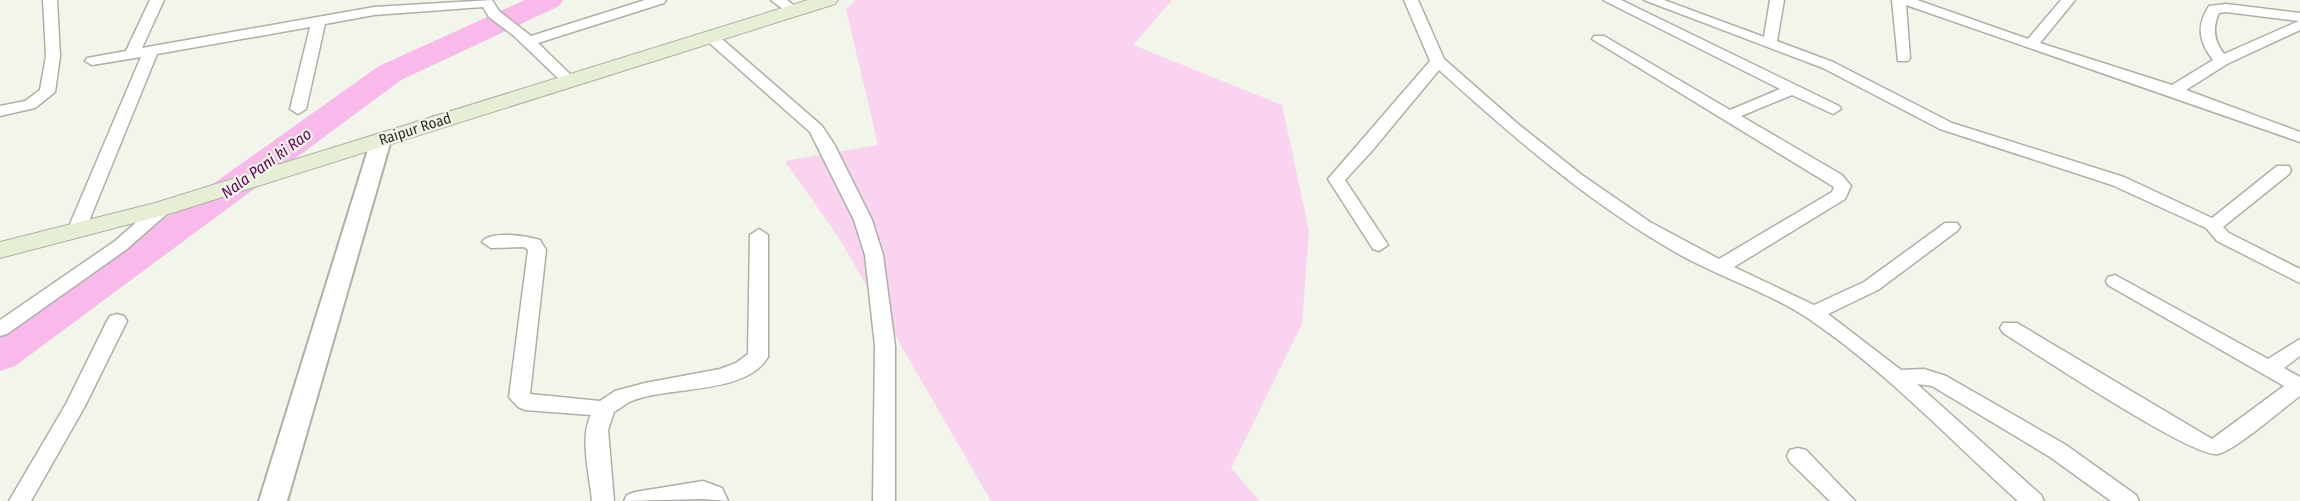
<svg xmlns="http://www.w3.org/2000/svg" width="2300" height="501" font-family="'Fira Sans Condensed',sans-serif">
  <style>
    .green { fill: #f9d3ef }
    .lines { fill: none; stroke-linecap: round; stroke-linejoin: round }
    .river { fill: #f9b9ea; fill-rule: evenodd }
    .minor-casing { stroke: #acb0a6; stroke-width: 3 }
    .tertiary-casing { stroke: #acb0a6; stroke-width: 4 }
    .secondary-casing { stroke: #acb0a6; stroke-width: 2 }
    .minor { fill: #fff; fill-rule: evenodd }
    .tertiary { fill: #fff; fill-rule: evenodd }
    .secondary { fill: #e6eed3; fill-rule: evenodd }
    .labels { text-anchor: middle; stroke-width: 4.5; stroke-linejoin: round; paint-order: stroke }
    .street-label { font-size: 15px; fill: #2e2f2b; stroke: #f1f5ea }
    .water-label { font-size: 16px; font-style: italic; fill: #650458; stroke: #f1f5ea }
  </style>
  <rect width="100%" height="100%" fill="#f1f5ea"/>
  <polygon class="green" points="856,0 1172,0 1133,45 1282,105 1309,231 1302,324 1231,468 1259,501 991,501 839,238 785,161 878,145 846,9"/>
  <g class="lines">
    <polygon class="river" points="525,0 563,0 559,6 401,80 15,366 0,371 0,335 379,66"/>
    <defs>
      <g id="minor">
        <polygon points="43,0 57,0 60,56 55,92 35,108 0,116 0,106 25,101 40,90 46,56"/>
        <polygon points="150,0 164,0 142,48 374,7 492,0 499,11 531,36 645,0 666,0 664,3 538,43 573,77 576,80 573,83 563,83 514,36 489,17 483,7 374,15 325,24 306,109 298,114 290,109 310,27 157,54 85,231 76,237 70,235 67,231 141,57 92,65 85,61 87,58 126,51"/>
        <polygon points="771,0 787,0 801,11 799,14 789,14"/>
        <path d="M1404 0H1418L1444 59 1518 124 1582 175 1650 222 1719 259 1832 192 1834 187 1592 39 1594 36H1604L1730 110 1780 89 1603 0H1621L1839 106 1841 109 1833 114 1792 95 1741 116 1842 175 1851 186 1845 199 1734 267 1814 305 1864 282 1945 223H1957L1960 227 1957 231 1878 290 1828 314 1901 370 1924 369 1946 376 2066 445 2136 495 2139 501H2111L2050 457 1932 386 1917 384 2041 495 2044 501H2018C1950 440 1886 371 1809 319 1769 292 1718 277 1675 252 1588 202 1513 137 1439 70L1371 152 1345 180 1388 245 1379 251 1373 249 1328 179 1430 61Z"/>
        <polygon points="1644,0 1664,0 1764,37 1770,0 1784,0 1777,41 1833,62 1952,123 2124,177 2212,218 2277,166 2289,166 2291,170 2289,174 2223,227 2229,233 2300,269 2300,283 2217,241 2206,228 2112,185 1940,129 1823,68"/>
        <path d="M1892 0H1917L2028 39 2061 0H2075L2040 43 2172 85 2213 60C2199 42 2196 26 2209 6L2226 4 2300 13V30L2227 64 2186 90 2300 132V142L1906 5 1910 58 1908 61H1898ZM2226 12 2299 21 2224 54C2214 41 2212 28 2219 13Z"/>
        <polygon points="710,32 715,33 822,126 834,144 872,220 883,255 895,346 895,501 873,501 875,346 865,255 854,220 810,132 705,39 703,36 705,33"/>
        <polygon points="163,203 172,208 169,212 127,249 7,334 0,336 0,320 115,241 157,204"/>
        <path d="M759 229 768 235V357C745 396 666 385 629 402 624 405 619 409 614 412L608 430 614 501H592C590 476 579 438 591 415L525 410 518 407 509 397 528 250 524 247 491 248 482 242C490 230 528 236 540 240L546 250 530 394 600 401 615 391 645 383 720 369 736 363 748 354 750 235Z"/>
        <path d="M2115 275 2268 359 2300 339V356L2284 368 2300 377V396C2282 409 2236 450 2218 454 2194 459 2034 352 2003 333L2000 328 2003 323H2017L2212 439 2284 386 2108 285 2106 281 2108 277Z"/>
        <polygon points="117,314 124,316 127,321 85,406 31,501 9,501 66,404 107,321 110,316"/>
        <polygon points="1798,448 1806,450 1855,501 1830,501 1790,462 1787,456 1790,450"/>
        <polygon points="703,481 722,488 728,501 702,499 624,501 627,495 635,492"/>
      </g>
      <polygon id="tertiary" points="381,134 388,136 391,140 287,501 259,501 371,140 374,136"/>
      <polygon id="secondary" points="808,0 838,0 835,4 172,213 0,258 0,242 155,203"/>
    </defs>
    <use href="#minor" class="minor-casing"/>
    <use href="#tertiary" class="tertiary-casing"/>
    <use href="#secondary" class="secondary-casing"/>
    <use href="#minor" class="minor"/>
    <use href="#tertiary" class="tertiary"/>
    <use href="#secondary" class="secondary"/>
  </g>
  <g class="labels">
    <g class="street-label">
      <text transform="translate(415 129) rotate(-18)" y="5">Raipur Road</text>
    </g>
    <g class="water-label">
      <text transform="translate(266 163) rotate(-36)" y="6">Nala Pani ki Rao</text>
    </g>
  </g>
</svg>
